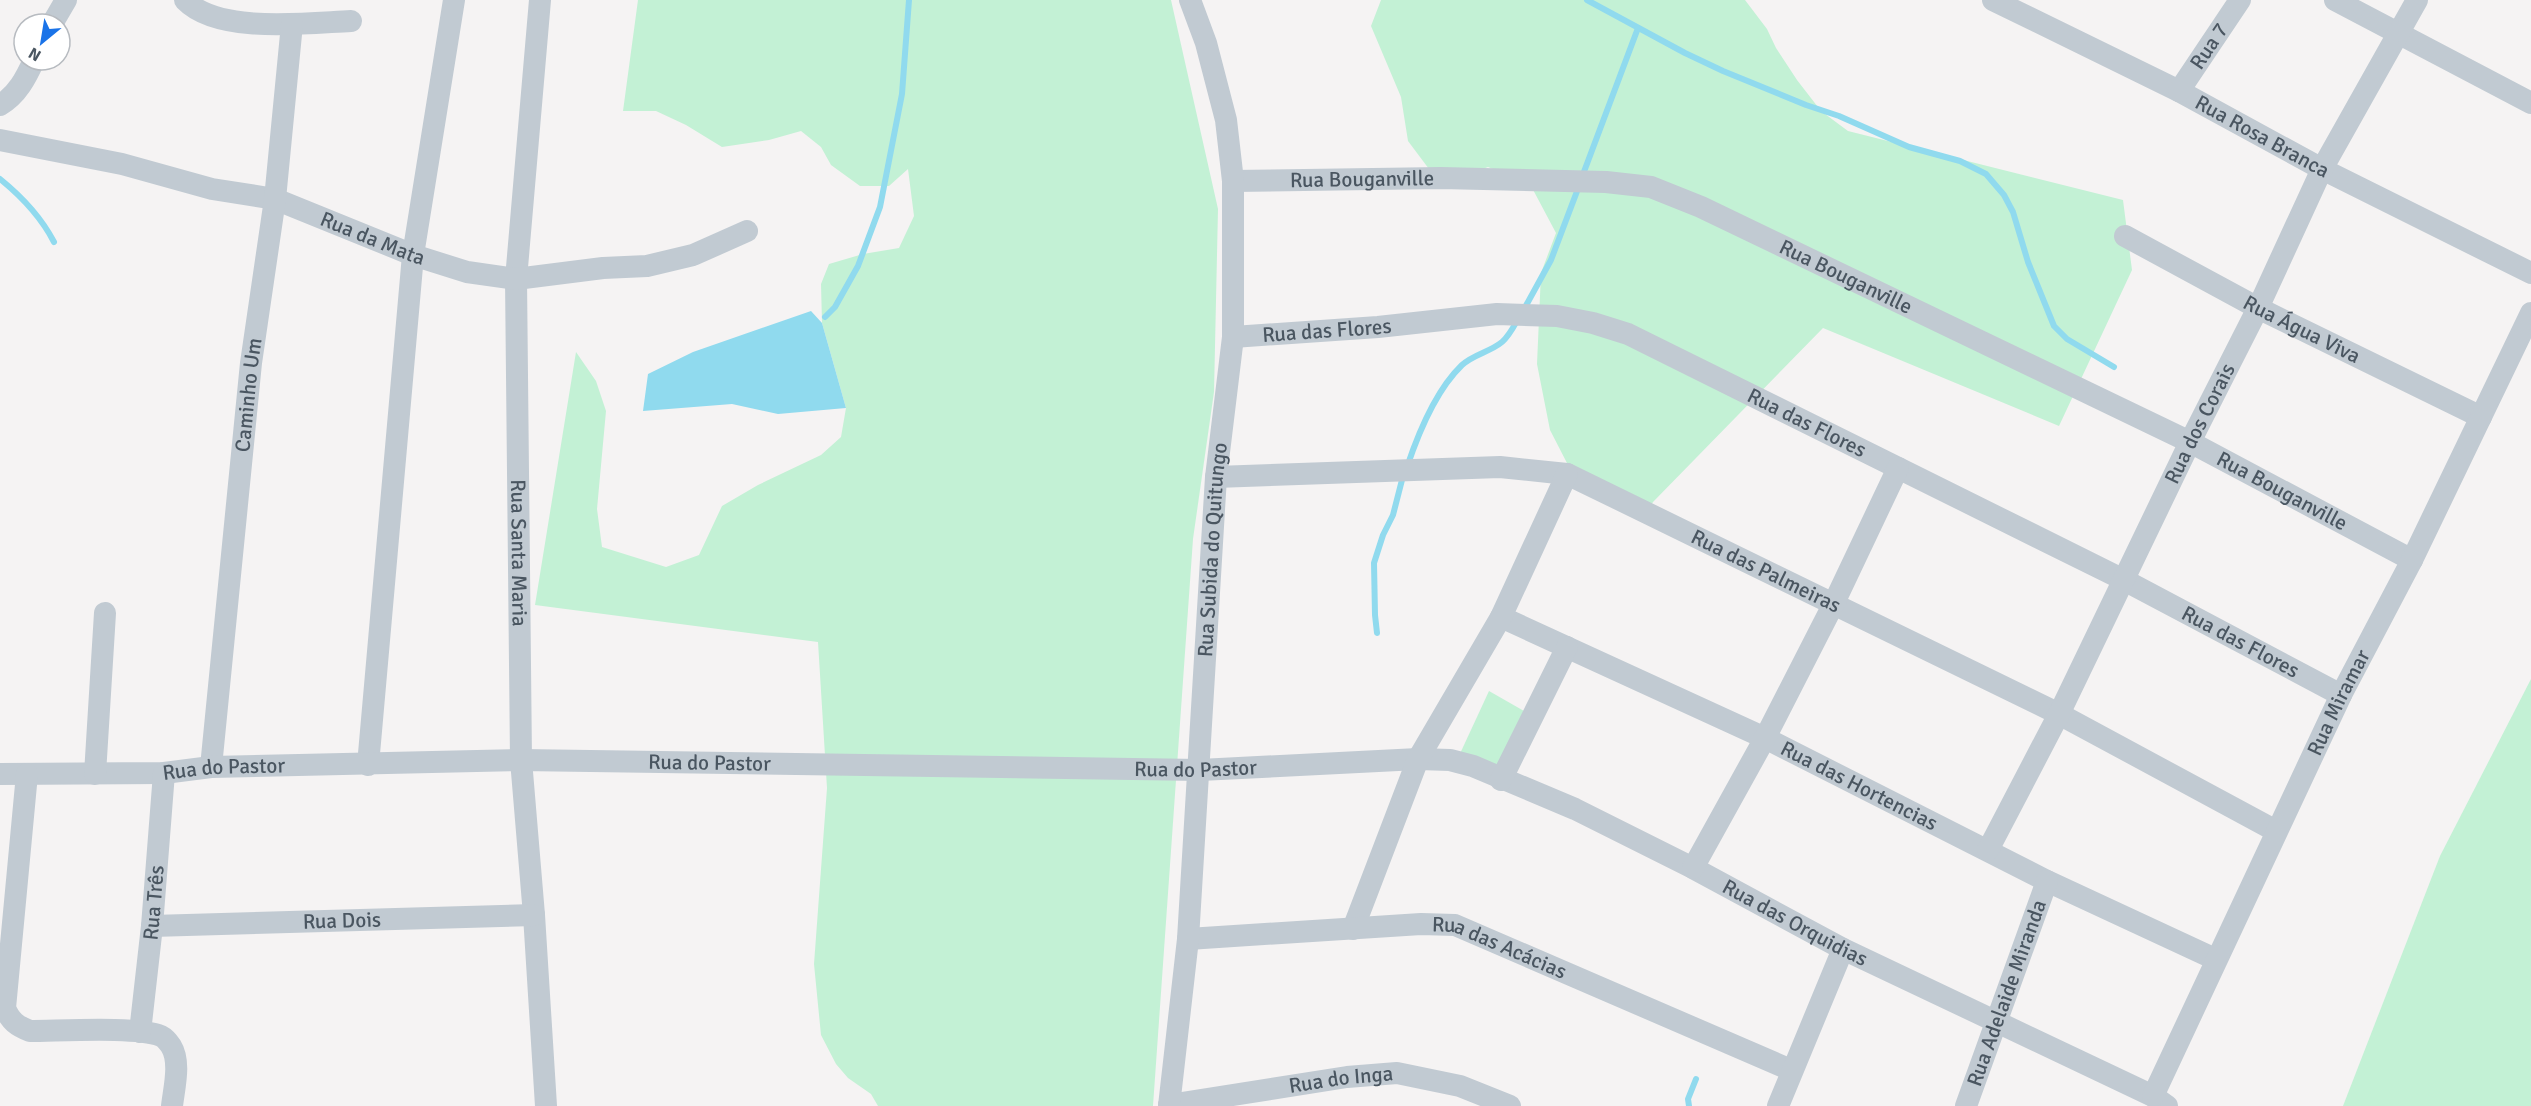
<svg xmlns="http://www.w3.org/2000/svg" width="2531" height="1106" font-family="Signika,sans-serif">
  <style>
    .green { fill: #c3f1d5 }
    .water { fill: #90daee }
    .lines { fill: none; stroke-linecap: round; stroke-linejoin: round }
    .stream { stroke: #90daee; stroke-width: 6 }
    .minor { stroke: #c1cad2; stroke-width: 22 }
    .labels { text-anchor: middle; stroke-width: 6; stroke-linejoin: round; paint-order: stroke }
    .street-label { font-size: 21px; fill: #4a5661; stroke: #fff }
  </style>
  <rect width="100%" height="100%" fill="#f5f3f3"/>
  <g class="green">
    <polygon points="638,0 1171,0 1218,209 1214,392 1193,539 1153,1106 878,1106 871,1094 848,1078 836,1064 821,1035 814,964 827,788 818,642 535,605 576,352 596,381 606,411 597,509 602,547 666,567 699,555 722,506 758,485 821,455 841,437 846,408 822,323 821,284 829,264 863,254 899,248 914,216 908,169 889,186 860,186 831,165 821,147 801,131 769,140 722,147 686,125 656,111 623,111"/>
    <polygon points="1381,0 1745,0 1767,29 1776,48 1797,80 1821,111 1848,131 2123,200 2132,270 2059,426 1823,328 1653,502 1646,513 1568,465 1550,430 1537,364 1541,273 1556,233 1530,184 1488,167 1441,185 1408,141 1401,97 1371,26"/>
    <polygon points="2531,679 2531,1106 2343,1106 2440,856"/>
    <polygon points="1489,691 1524,711 1495,775 1458,758"/>
  </g>
  <polygon class="water" points="811,311 822,323 846,408 778,414 732,404 643,411 648,374 693,352"/>
  <g class="lines">
    <g class="stream">
      <polyline points="1587,0 1685,53 1723,71 1806,105 1839,116 1909,147 1960,161 1986,174 2004,195 2013,212 2028,262 2054,326 2067,339 2114,367"/>
      <polyline points="1582,177 1638,28"/>
      <path d="M0 179C21 196 41 217 54 242"/>
      <polyline points="1523,311 1551,260 1579,186"/>
      <polyline points="825,317 835,307 858,266 880,207 902,94 909,0"/>
      <path d="M1407 467C1418 434 1436 390 1462 365 1474 354 1490 352 1502 342 1509 336 1513 328 1518 319"/>
      <polyline points="1377,633 1375,615 1374,563 1383,535 1393,515 1403,476"/>
      <polyline points="1689,1106 1688,1099 1696,1079"/>
    </g>
    <g class="minor">
      <path d="M185 0C218 34 306 23 351 21"/>
      <path id="s1" d="M540 0 516 279 521 760 534 915 546 1106"/>
      <path id="s2" d="M1993 0 2179 91 2322 169 2531 273"/>
      <polyline points="2335,0 2531,103"/>
      <polyline points="52,24 66,0"/>
      <path id="s3" d="M2179 91 2240 0"/>
      <path d="M0 105C17 95 26 78 34 60"/>
      <path id="s4" d="M0 140 122 164 212 189 275 199 413 255 467 272 516 279 603 268 647 266 693 255 747 231"/>
      <path id="s5" d="M1233 181 1441 178 1606 182 1651 187 1701 207 2190 442 2412 560"/>
      <path id="s6" d="M2125 236 2258 308 2481 417"/>
      <path id="s7" d="M1233 337 1378 327 1497 314 1557 316 1593 323 1628 334 2124 580 2341 695"/>
      <path id="s8" d="M1216 477 1500 467 1567 474 2059 714 2276 831"/>
      <path id="s9" d="M1501 617 1765 738 2047 881 2215 959"/>
      <polyline points="368,765 413,255 454,0"/>
      <path id="s10" d="M211 767 251 363 275 199 292 24"/>
      <path id="s11" d="M0 774 164 773 211 767 521 760 1200 770 1418 759 1450 760 1473 766 1575 809 1693 868 1843 949 2153 1096 2167 1106"/>
      <path d="M27 774 5 1008C10 1021 17 1026 30 1031 60 1031 138 1026 161 1036 165 1038 169 1043 171 1046 181 1062 174 1088 172 1106"/>
      <polyline points="95,774 105,613"/>
      <polyline points="1501,780 1567,647"/>
      <path id="s12" d="M1988 850 2059 714 2190 442 2258 308 2322 169 2417 0"/>
      <polyline points="1693,868 1765,738 1833,605 1898,468"/>
      <path id="s13" d="M152 926 534 915"/>
      <polyline points="1353,929 1418,759 1501,617 1567,474"/>
      <path id="s14" d="M1188 939 1421 924 1455 925 1791 1070"/>
      <path id="s15" d="M140 1032 152 926 164 773"/>
      <path id="s16" d="M2153 1096 2341 695 2412 560 2531 313"/>
      <path id="s17" d="M1169 1105 1347 1077 1397 1073 1460 1086 1510 1106"/>
      <path id="s18" d="M1169 1106 1188 939 1216 477 1233 337V181L1226 120 1206 43 1190 0"/>
      <polyline points="1778,1106 1843,949"/>
      <path id="s19" d="M1966 1106 2047 881"/>
    </g>
  </g>
  <g class="labels">
    <g class="street-label">
      <text dy="7" stroke="none"><textPath href="#s3" startOffset="54">Rua 7</textPath></text>
      <text dy="7" stroke="none"><textPath href="#s2" startOffset="302">Rua Rosa Branca</textPath></text>
      <text dy="7" stroke="none"><textPath href="#s5" startOffset="129">Rua Bouganville</textPath></text>
      <text dy="7" stroke="none"><textPath href="#s4" startOffset="387">Rua da Mata</textPath></text>
      <text dy="7" stroke="none"><textPath href="#s5" startOffset="633">Rua Bouganville</textPath></text>
      <text dy="7" stroke="none"><textPath href="#s6" startOffset="200">Rua Água Viva</textPath></text>
      <text dy="7" stroke="none"><textPath href="#s7" startOffset="94">Rua das Flores</textPath></text>
      <text dy="7" stroke="none"><textPath href="#s10" startOffset="374">Caminho Um</textPath></text>
      <text dy="7" stroke="none"><textPath href="#s7" startOffset="598">Rua das Flores</textPath></text>
      <text dy="7" stroke="none"><textPath href="#s12" startOffset="476">Rua dos Corais</textPath></text>
      <text dy="7" stroke="none"><textPath href="#s5" startOffset="1119">Rua Bouganville</textPath></text>
      <text dy="7" stroke="none"><textPath href="#s18" startOffset="558">Rua Subida do Quitungo</textPath></text>
      <text dy="7" stroke="none"><textPath href="#s1" startOffset="554">Rua Santa Maria</textPath></text>
      <text dy="7" stroke="none"><textPath href="#s8" startOffset="573">Rua das Palmeiras</textPath></text>
      <text dy="7" stroke="none"><textPath href="#s7" startOffset="1084">Rua das Flores</textPath></text>
      <text dy="7" stroke="none"><textPath href="#s16" startOffset="435">Rua Miramar</textPath></text>
      <text dy="7" stroke="none"><textPath href="#s11" startOffset="710">Rua do Pastor</textPath></text>
      <text dy="7" stroke="none"><textPath href="#s11" startOffset="1196">Rua do Pastor</textPath></text>
      <text dy="7" stroke="none"><textPath href="#s11" startOffset="224">Rua do Pastor</textPath></text>
      <text dy="7" stroke="none"><textPath href="#s9" startOffset="396">Rua das Hortencias</textPath></text>
      <text dy="7" stroke="none"><textPath href="#s15" startOffset="130">Rua Três</textPath></text>
      <text dy="7" stroke="none"><textPath href="#s13" startOffset="190">Rua Dois</textPath></text>
      <text dy="7" stroke="none"><textPath href="#s11" startOffset="1833">Rua das Orquidias</textPath></text>
      <text dy="7" stroke="none"><textPath href="#s14" startOffset="316">Rua das Acácias</textPath></text>
      <text dy="7" stroke="none"><textPath href="#s19" startOffset="120">Rua Adelaide Miranda</textPath></text>
      <text dy="7" stroke="none"><textPath href="#s17" startOffset="174">Rua do Inga</textPath></text>
    </g>
  </g>
  <g transform="translate(42 42) rotate(210)"><circle r="28" fill="#ffffff" stroke="#b7bbc0" stroke-width="1.5"/>
  <path d="M0-4.5L10 22L0 15L-10 22Z" fill="#1a73e8"/>
  <text y="-9" font-size="16" font-weight="bold" text-anchor="middle" fill="#4a5661">N</text>
  </g>
</svg>
